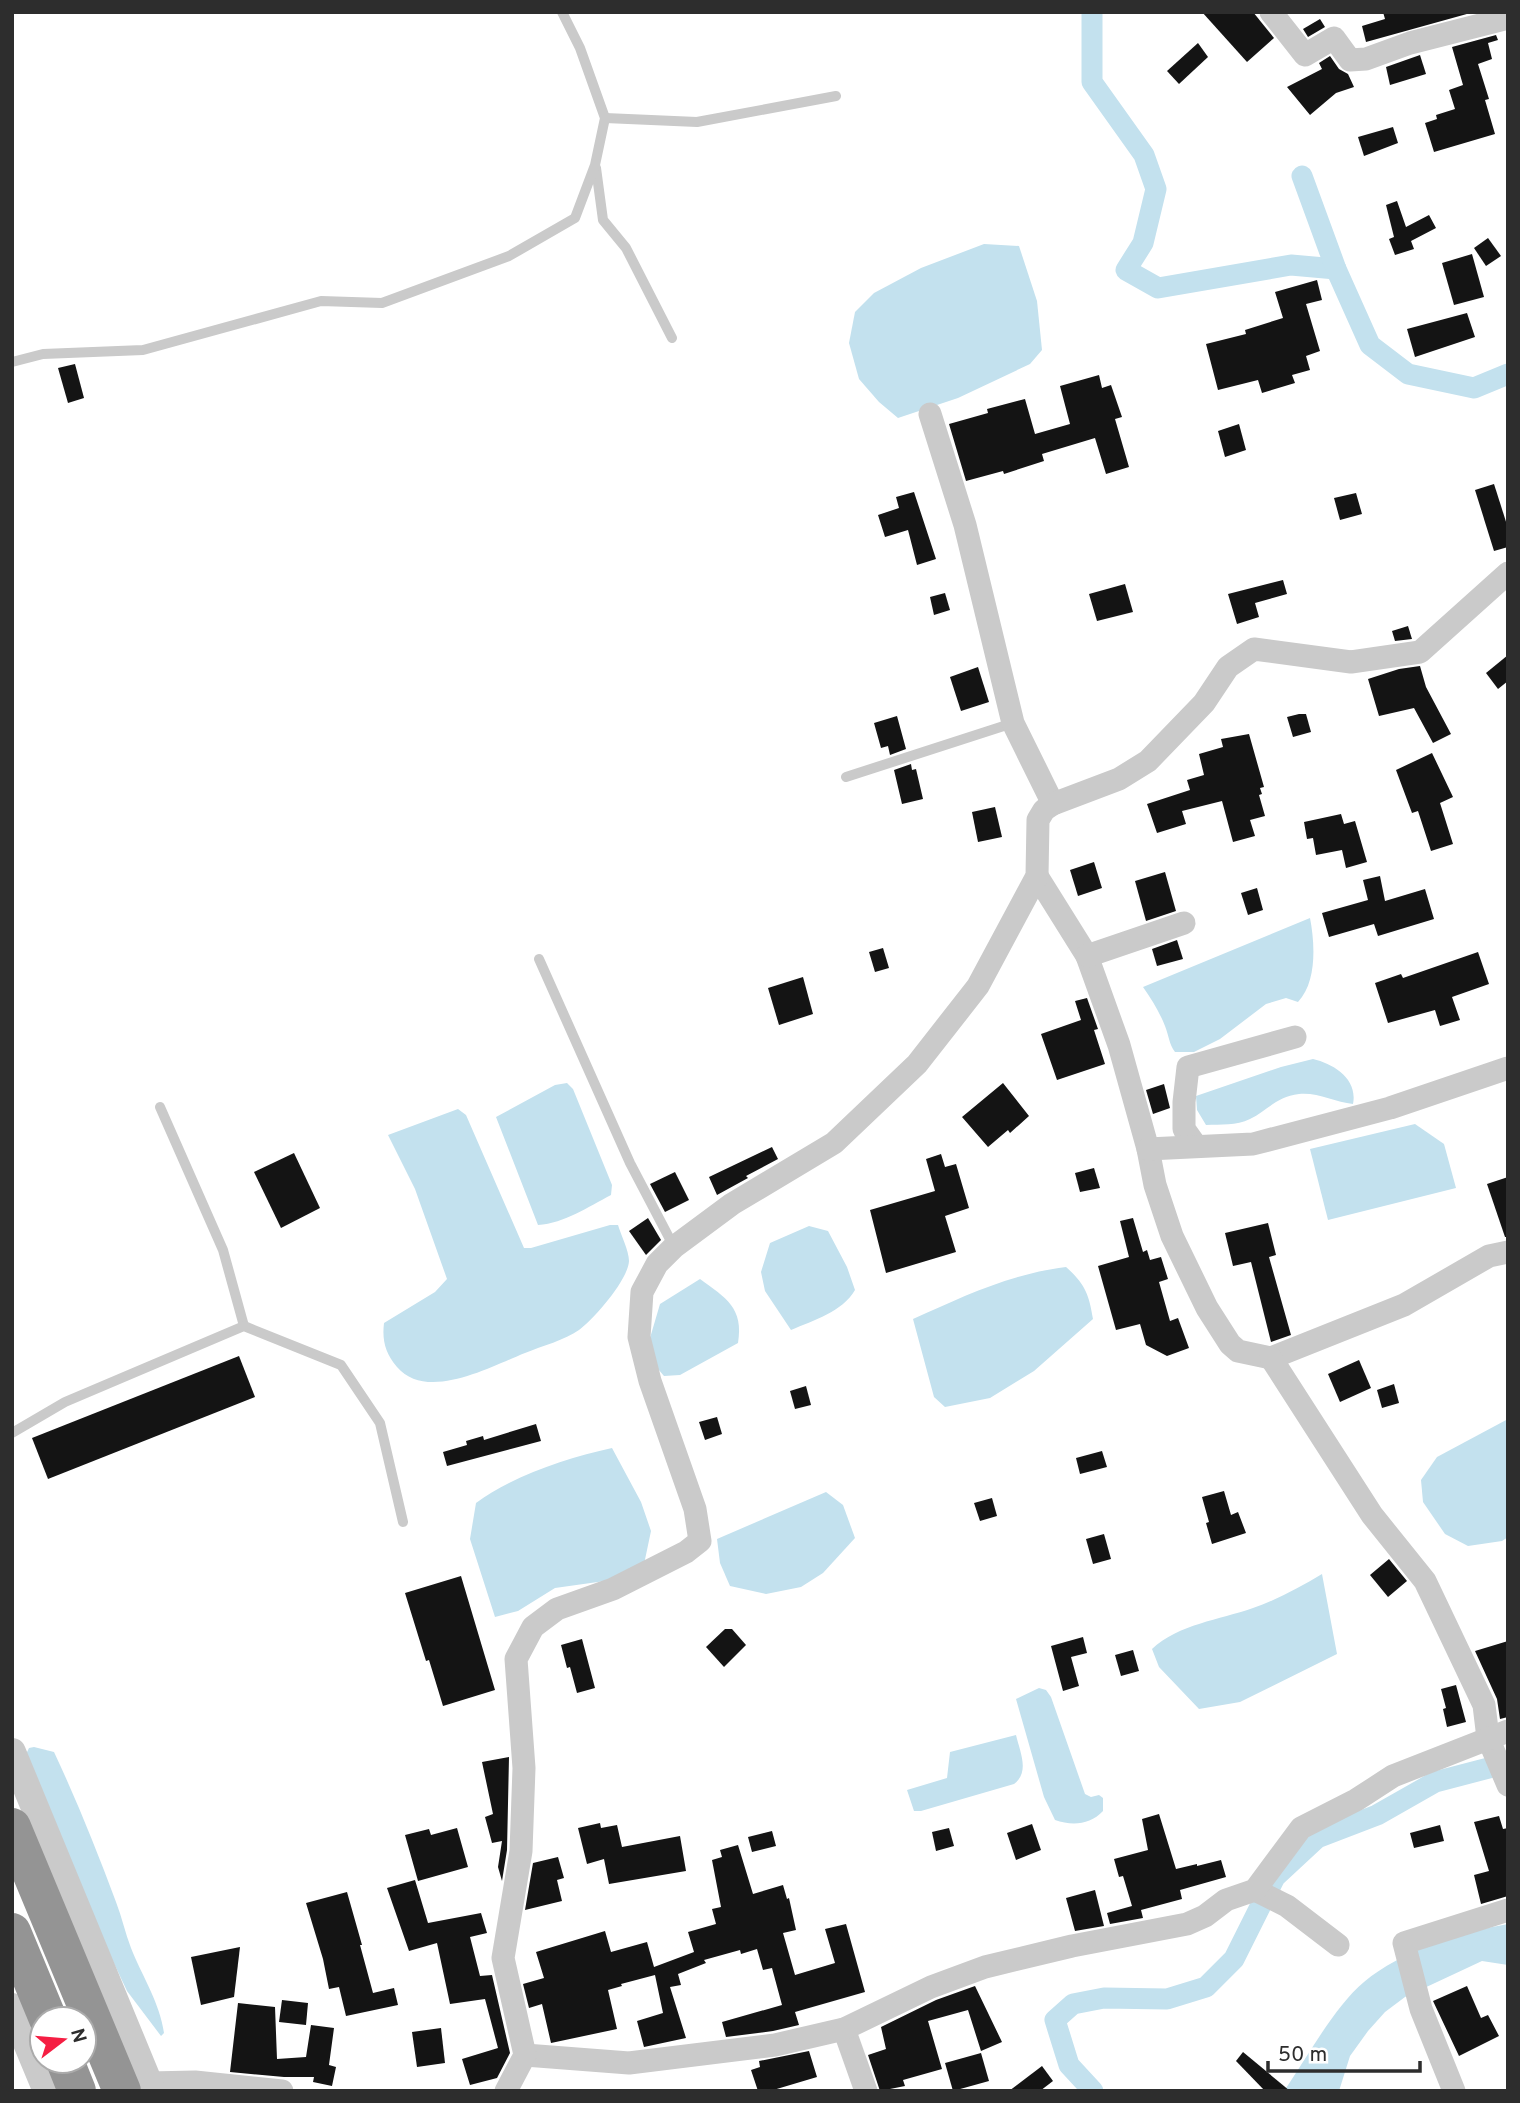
<svg xmlns="http://www.w3.org/2000/svg" width="1520" height="2103" font-family="Overpass,sans-serif">
  <style>
    .water { fill: #c3e1ee }
    .lines { fill: none; stroke-linecap: round; stroke-linejoin: round }
    .canal { stroke: #c3e1ee; stroke-width: 21 }
    .building { fill: #141414 }
    .service { stroke: #cacaca; stroke-width: 10 }
    .minor { stroke: #cacaca; stroke-width: 23 }
    .tertiary { stroke: #cacaca; stroke-width: 28 }
    .motorway { stroke: #949494; stroke-width: 38 }
  </style>
  <rect width="100%" height="100%" fill="#fff"/>
  <g class="water">
    <polygon points="984,244 1019,246 1037,301 1042,350 1030,364 958,398 898,418 879,402 859,379 849,343 855,312 874,293 921,268"/>
    <path d="M1310 918C1315 944 1317 982 1298 1002L1286 998 1266 1004 1220 1039 1194 1052H1175C1169 1044 1169 1036 1165 1026 1159 1011 1152 1000 1143 987Z"/>
    <path d="M1313 1059C1334 1064 1358 1079 1353 1104 1335 1102 1317 1092 1299 1094 1276 1097 1268 1110 1250 1119 1236 1126 1221 1124 1206 1125L1197 1110 1196 1096 1281 1067Z"/>
    <path d="M567 1083 573 1089 612 1185 611 1195C588 1207 565 1223 538 1225L496 1117 555 1085Z"/>
    <path d="M458 1109 466 1115 524 1248H531L610 1225H618C621 1235 629 1251 629 1261 628 1280 594 1319 579 1330 565 1340 542 1346 525 1353 490 1367 427 1402 397 1367 385 1353 382 1340 384 1323L435 1292 447 1279 415 1189 388 1135Z"/>
    <polygon points="1415,1124 1444,1144 1456,1188 1328,1220 1310,1149"/>
    <path d="M809 1226 828 1231 847 1267 855 1290C842 1312 814 1320 791 1330L765 1291 761 1272 770 1243Z"/>
    <path d="M1066 1267C1085 1284 1089 1294 1093 1319L1034 1371 990 1398 945 1407 934 1397 913 1319C964 1296 1010 1274 1066 1267Z"/>
    <path d="M700 1279C726 1298 744 1308 738 1343L680 1375 664 1376 653 1363 650 1338 660 1304Z"/>
    <polygon points="1508,1419 1508,1537 1502,1541 1468,1546 1445,1534 1423,1502 1421,1480 1437,1457"/>
    <path d="M612 1448 641 1502 651 1531 643 1569 612 1580 555 1588 518 1611 495 1617 470 1539 476 1503C512 1476 567 1458 612 1448Z"/>
    <polygon points="826,1492 843,1505 855,1538 823,1573 801,1587 766,1594 730,1586 720,1563 717,1539"/>
    <path d="M1322 1574 1337 1654 1240 1702 1199 1709 1159 1667 1152 1649C1179 1624 1219 1620 1253 1608 1277 1600 1300 1587 1322 1574Z"/>
    <path d="M1039 1688 1046 1690 1051 1697 1085 1794 1091 1797 1099 1795 1103 1798V1811C1090 1825 1072 1826 1055 1820L1044 1797 1016 1699Z"/>
    <path d="M1016 1735C1020 1752 1030 1772 1014 1784L921 1811H914L907 1790 947 1778 950 1752Z"/>
    <path d="M34 1747 54 1752C77 1801 97 1851 116 1902 122 1917 125 1933 131 1948 142 1976 160 2003 164 2033L161 2036 127 1991 88 1908 26 1754 29 1748Z"/>
    <path d="M1508 1924V1965L1482 1961 1405 1997 1385 2012 1368 2031 1350 2056 1339 2091H1284C1307 2058 1334 2007 1364 1982 1401 1951 1461 1932 1508 1924Z"/>
  </g>
  <g class="lines">
    <g class="canal">
      <polyline points="1092,12 1092,82 1144,155 1156,189 1143,243 1126,270 1158,288 1291,265 1336,269"/>
      <polyline points="1302,176 1336,269 1370,345 1408,374 1474,388 1508,374"/>
      <polyline points="1093,2091 1069,2065 1055,2020 1073,2004 1104,1998 1167,1999 1206,1987 1234,1959 1275,1877 1317,1838 1377,1815 1435,1782 1508,1763"/>
    </g>
  </g>
  <g class="building">
    <polygon points="1202,12 1253,12 1274,38 1247,62"/>
    <polygon points="1383,12 1474,12 1366,42 1362,26 1385,19"/>
    <polygon points="1320,19 1325,27 1308,37 1303,29"/>
    <polygon points="1496,35 1498,40 1488,43 1492,59 1478,64 1489,99 1485,100 1495,134 1434,152 1425,123 1437,119 1436,115 1455,109 1449,90 1463,85 1452,47"/>
    <polygon points="1198,43 1208,57 1179,84 1167,71"/>
    <polygon points="1420,55 1426,74 1390,85 1386,67"/>
    <polygon points="1330,56 1339,69 1348,74 1354,87 1336,93 1310,115 1287,87 1322,69 1319,63"/>
    <polygon points="1393,127 1398,143 1364,156 1358,137"/>
    <polygon points="1397,201 1406,227 1429,215 1436,228 1411,241 1414,249 1395,255 1389,239 1394,237 1386,205"/>
    <polygon points="1488,238 1501,256 1486,266 1474,248"/>
    <polygon points="1472,254 1484,297 1454,305 1442,263"/>
    <polygon points="1317,280 1322,300 1306,304 1320,351 1306,356 1310,370 1292,375 1295,383 1262,393 1258,380 1218,390 1206,344 1246,334 1245,330 1283,318 1275,292"/>
    <polygon points="1467,313 1475,337 1415,357 1407,329"/>
    <polygon points="75,364 84,398 68,403 58,368"/>
    <polygon points="1099,375 1102,388 1111,385 1122,417 1115,419 1129,467 1106,474 1095,438 1042,454 1044,461 1004,474 1003,471 966,481 949,424 988,413 987,409 1025,399 1035,434 1070,424 1060,386"/>
    <polygon points="1239,424 1246,450 1225,457 1218,431"/>
    <polygon points="1494,484 1508,528 1508,547 1494,551 1475,490"/>
    <polygon points="914,492 936,559 917,565 908,530 885,537 878,515 899,508 896,497"/>
    <polygon points="1356,493 1362,514 1340,520 1334,498"/>
    <polygon points="1283,580 1287,594 1255,603 1259,617 1237,624 1228,594"/>
    <polygon points="1125,584 1133,612 1097,621 1089,594"/>
    <polygon points="945,593 950,610 934,615 930,597"/>
    <polygon points="1408,626 1412,639 1395,641 1392,631"/>
    <polygon points="1508,655 1508,681 1498,689 1486,673"/>
    <polygon points="1420,666 1426,687 1451,734 1433,743 1414,708 1379,716 1368,679 1399,669"/>
    <polygon points="978,667 989,702 961,711 950,677"/>
    <polygon points="1299,714 1306,714 1311,732 1293,737 1287,717"/>
    <polygon points="897,716 906,749 890,755 888,746 881,748 874,723"/>
    <polygon points="1249,734 1264,787 1260,788 1262,794 1259,795 1265,816 1250,820 1255,836 1233,842 1222,801 1182,811 1186,824 1157,833 1147,804 1190,790 1187,780 1204,775 1199,754 1223,747 1221,739"/>
    <polygon points="1432,753 1453,797 1440,803 1453,844 1431,851 1418,811 1412,813 1396,770"/>
    <polygon points="911,764 912,770 916,769 923,799 902,804 894,770"/>
    <polygon points="995,807 1002,837 978,842 972,812"/>
    <polygon points="1341,814 1344,824 1355,821 1367,862 1346,868 1342,850 1316,855 1313,838 1307,839 1304,822"/>
    <polygon points="1094,862 1102,888 1078,896 1070,870"/>
    <polygon points="1165,872 1176,911 1146,921 1135,881"/>
    <polygon points="1380,876 1385,901 1425,889 1434,919 1378,936 1374,924 1329,937 1322,913 1368,900 1363,880"/>
    <polygon points="1257,888 1263,910 1248,915 1241,893"/>
    <polygon points="1177,940 1183,959 1157,966 1152,949"/>
    <polygon points="883,948 889,968 875,972 869,952"/>
    <polygon points="1478,952 1489,984 1452,997 1460,1020 1440,1026 1435,1010 1388,1023 1375,983 1401,974 1403,978"/>
    <polygon points="803,977 813,1014 779,1025 768,988"/>
    <polygon points="1087,998 1098,1029 1094,1030 1105,1064 1057,1080 1041,1034 1081,1020 1075,1001"/>
    <polygon points="1003,1083 1029,1116 1010,1133 1008,1130 988,1147 962,1117"/>
    <polygon points="1164,1084 1170,1108 1153,1114 1146,1090"/>
    <polygon points="772,1147 778,1159 746,1176 748,1178 717,1195 709,1177"/>
    <polygon points="294,1153 320,1208 281,1228 254,1172"/>
    <polygon points="941,1154 945,1167 956,1164 969,1208 945,1216 956,1252 886,1273 870,1210 935,1191 926,1159"/>
    <polygon points="1094,1168 1100,1188 1080,1192 1075,1173"/>
    <polygon points="675,1172 689,1200 665,1212 650,1184"/>
    <polygon points="1508,1177 1508,1237 1505,1237 1487,1184"/>
    <polygon points="648,1218 661,1240 646,1255 629,1231"/>
    <polygon points="1133,1218 1143,1252 1147,1250 1150,1260 1161,1257 1168,1279 1159,1282 1170,1321 1178,1318 1189,1348 1167,1356 1146,1345 1140,1324 1116,1330 1098,1266 1129,1257 1120,1221"/>
    <polygon points="1268,1223 1276,1255 1269,1257 1291,1335 1271,1342 1251,1262 1233,1266 1225,1233"/>
    <polygon points="239,1356 255,1397 48,1479 32,1438"/>
    <polygon points="1359,1360 1371,1388 1340,1402 1328,1374"/>
    <polygon points="1394,1384 1399,1403 1382,1408 1377,1390"/>
    <polygon points="806,1386 811,1405 795,1409 790,1391"/>
    <polygon points="717,1417 722,1434 705,1440 699,1422"/>
    <polygon points="536,1424 541,1441 447,1466 443,1452 467,1445 466,1441 483,1436 484,1440"/>
    <polygon points="1102,1451 1107,1467 1080,1474 1076,1458"/>
    <polygon points="1224,1491 1231,1515 1238,1512 1246,1533 1212,1544 1206,1523 1209,1522 1202,1497"/>
    <polygon points="992,1498 997,1516 980,1521 974,1503"/>
    <polygon points="1104,1534 1111,1559 1093,1564 1086,1539"/>
    <polygon points="1389,1559 1407,1581 1388,1597 1370,1575"/>
    <polygon points="461,1576 495,1690 443,1706 429,1660 426,1661 405,1593"/>
    <polygon points="725,1629 732,1629 746,1645 724,1667 706,1647"/>
    <polygon points="1083,1637 1087,1653 1071,1657 1079,1686 1063,1691 1051,1646"/>
    <polygon points="582,1639 595,1688 577,1693 570,1667 567,1668 561,1645"/>
    <polygon points="1508,1641 1508,1717 1500,1719 1497,1699 1475,1651"/>
    <polygon points="1133,1650 1139,1671 1121,1676 1115,1655"/>
    <polygon points="1456,1685 1466,1722 1447,1727 1443,1709 1446,1708 1441,1689"/>
    <polygon points="509,1757 507,1850 502,1881 498,1867 502,1841 492,1843 485,1817 493,1814 482,1762"/>
    <polygon points="1159,1814 1176,1869 1197,1864 1197,1866 1221,1860 1226,1877 1180,1890 1182,1899 1141,1910 1143,1918 1110,1924 1107,1913 1132,1906 1123,1876 1119,1877 1114,1859 1148,1850 1142,1819"/>
    <polygon points="1499,1816 1503,1829 1508,1828 1508,1896 1481,1904 1474,1875 1489,1871 1474,1822"/>
    <polygon points="600,1823 601,1828 617,1825 622,1847 680,1836 686,1871 609,1884 604,1859 587,1864 578,1828"/>
    <polygon points="1032,1824 1041,1850 1016,1860 1007,1833"/>
    <polygon points="1440,1825 1444,1841 1414,1848 1410,1833"/>
    <polygon points="457,1828 468,1867 418,1881 405,1835 429,1829 431,1835"/>
    <polygon points="949,1828 954,1846 936,1851 932,1832"/>
    <polygon points="772,1831 776,1846 752,1852 748,1837"/>
    <polygon points="738,1845 753,1894 783,1885 787,1899 789,1898 796,1930 783,1933 795,1975 835,1963 825,1929 846,1924 865,1992 795,2012 799,2025 773,2031 726,2037 722,2022 782,2005 772,1968 763,1970 757,1949 741,1954 740,1950 704,1960 706,1963 678,1974 681,1985 670,1987 686,2038 644,2047 637,2021 663,2013 655,1975 621,1984 622,1986 608,1990 617,2029 551,2043 542,2004 529,2008 523,1984 544,1978 536,1952 605,1931 611,1952 647,1942 654,1967 694,1952 688,1932 716,1924 712,1909 721,1907 712,1860 722,1857 720,1850"/>
    <polygon points="558,1857 564,1878 557,1880 562,1901 525,1910 533,1863"/>
    <polygon points="415,1880 428,1923 481,1913 487,1933 470,1937 480,1976 492,1975 510,2053 497,2078 470,2085 462,2059 498,2048 485,1999 450,2004 437,1943 409,1951 387,1888"/>
    <polygon points="1095,1890 1104,1926 1075,1931 1066,1898"/>
    <polygon points="347,1892 362,1945 360,1945 373,1993 394,1988 398,2005 346,2016 339,1987 329,1989 323,1959 306,1903"/>
    <polygon points="240,1947 234,1997 201,2005 191,1957"/>
    <polygon points="975,1986 1002,2042 981,2051 968,2010 928,2021 942,2069 903,2080 905,2086 880,2091 868,2055 886,2049 881,2027 936,2000"/>
    <polygon points="1467,1986 1481,2018 1488,2015 1499,2036 1459,2056 1433,2001"/>
    <polygon points="282,2000 308,2003 306,2025 279,2022"/>
    <polygon points="238,2003 275,2007 277,2059 306,2057 311,2025 334,2028 329,2065 336,2067 332,2086 313,2082 314,2077 284,2077 230,2072"/>
    <polygon points="441,2028 445,2063 417,2067 412,2032"/>
    <polygon points="809,2051 817,2077 770,2091 758,2091 751,2070 760,2067 759,2061"/>
    <polygon points="1243,2052 1290,2091 1265,2091 1236,2061"/>
    <polygon points="981,2053 989,2081 953,2091 945,2063"/>
    <polygon points="1042,2066 1053,2081 1040,2091 1009,2091"/>
  </g>
  <g class="lines">
    <g class="service">
      <polyline points="605,118 697,122 836,96"/>
      <polyline points="596,168 603,220 626,248 672,338"/>
      <polyline points="12,362 43,354 143,350 321,301 382,303 509,256 575,218 595,165 605,118 580,48 562,12"/>
      <polyline points="846,777 1013,723"/>
      <polyline points="539,959 630,1163 674,1247"/>
      <polyline points="160,1107 223,1250 244,1326"/>
      <polyline points="12,1433 65,1402 244,1326 341,1365 380,1423 403,1522"/>
    </g>
    <g class="minor">
      <polyline points="1271,12 1305,55 1334,38 1350,60 1366,59 1410,43 1508,18"/>
      <polyline points="930,414 965,525 1013,723 1053,804"/>
      <polyline points="1037,876 1087,956 1119,1045 1148,1149 1155,1185 1172,1236 1207,1308 1230,1344 1238,1351 1271,1358 1404,1305 1489,1256 1508,1252"/>
      <polyline points="1087,956 1184,923"/>
      <polyline points="1196,1146 1184,1129 1184,1102 1188,1067 1295,1037"/>
      <polyline points="1148,1149 1253,1144 1390,1108 1508,1068"/>
      <polyline points="1271,1358 1372,1515 1425,1581 1484,1705 1488,1738 1508,1785"/>
      <polyline points="1255,1890 1287,1906 1338,1945"/>
      <polyline points="844,2029 866,2091"/>
      <polyline points="525,2055 629,2063 775,2045 844,2029 931,1987 985,1967 1072,1946 1187,1924 1205,1916 1226,1900 1255,1890 1301,1828 1356,1800 1393,1776 1508,1731"/>
      <polyline points="149,2083 195,2082 282,2091"/>
      <polyline points="506,2091 525,2055 503,1958 521,1851 524,1768 516,1659 533,1627 557,1609 613,1589 686,1552 700,1541 695,1509 650,1381 639,1337 642,1292 657,1264 674,1247 732,1204 834,1143 917,1064 978,986 1037,876 1038,820 1044,810 1053,804 1119,779 1148,761 1204,703 1228,667 1254,649 1351,662 1420,652 1508,573"/>
      <polyline points="1454,2091 1421,2009 1404,1943 1508,1910"/>
    </g>
    <g class="tertiary">
      <polyline points="12,1752 152,2091"/>
      <polyline points="12,2007 47,2091"/>
    </g>
    <g class="motorway">
      <polyline points="12,1827 122,2091"/>
      <polyline points="12,1932 48,2019"/>
      <polyline points="65,2061 77,2091"/>
    </g>
  </g>
  <rect width="1520" height="2103" fill="none" stroke="#2d2d2d" stroke-width="28"/>
  <g transform="translate(63 2040) rotate(74)"><circle r="33" fill="#ffffff" stroke="#ababab" stroke-width="2"/>
  <path d="M0-5L12 26L0 18L-12 26Z" fill="#f51e43"/>
  <text y="-10" font-size="19" font-weight="bold" text-anchor="middle" fill="#2d2d2d">N</text>
  </g>
  <path d="M1268 2061v10h152v-10" fill="none" stroke="#2d2d2d" stroke-width="3.5"/>
  <text x="1278" y="2061" font-size="21" fill="#2d2d2d" stroke="#ffffff" stroke-width="5" paint-order="stroke">50 m</text>
</svg>
